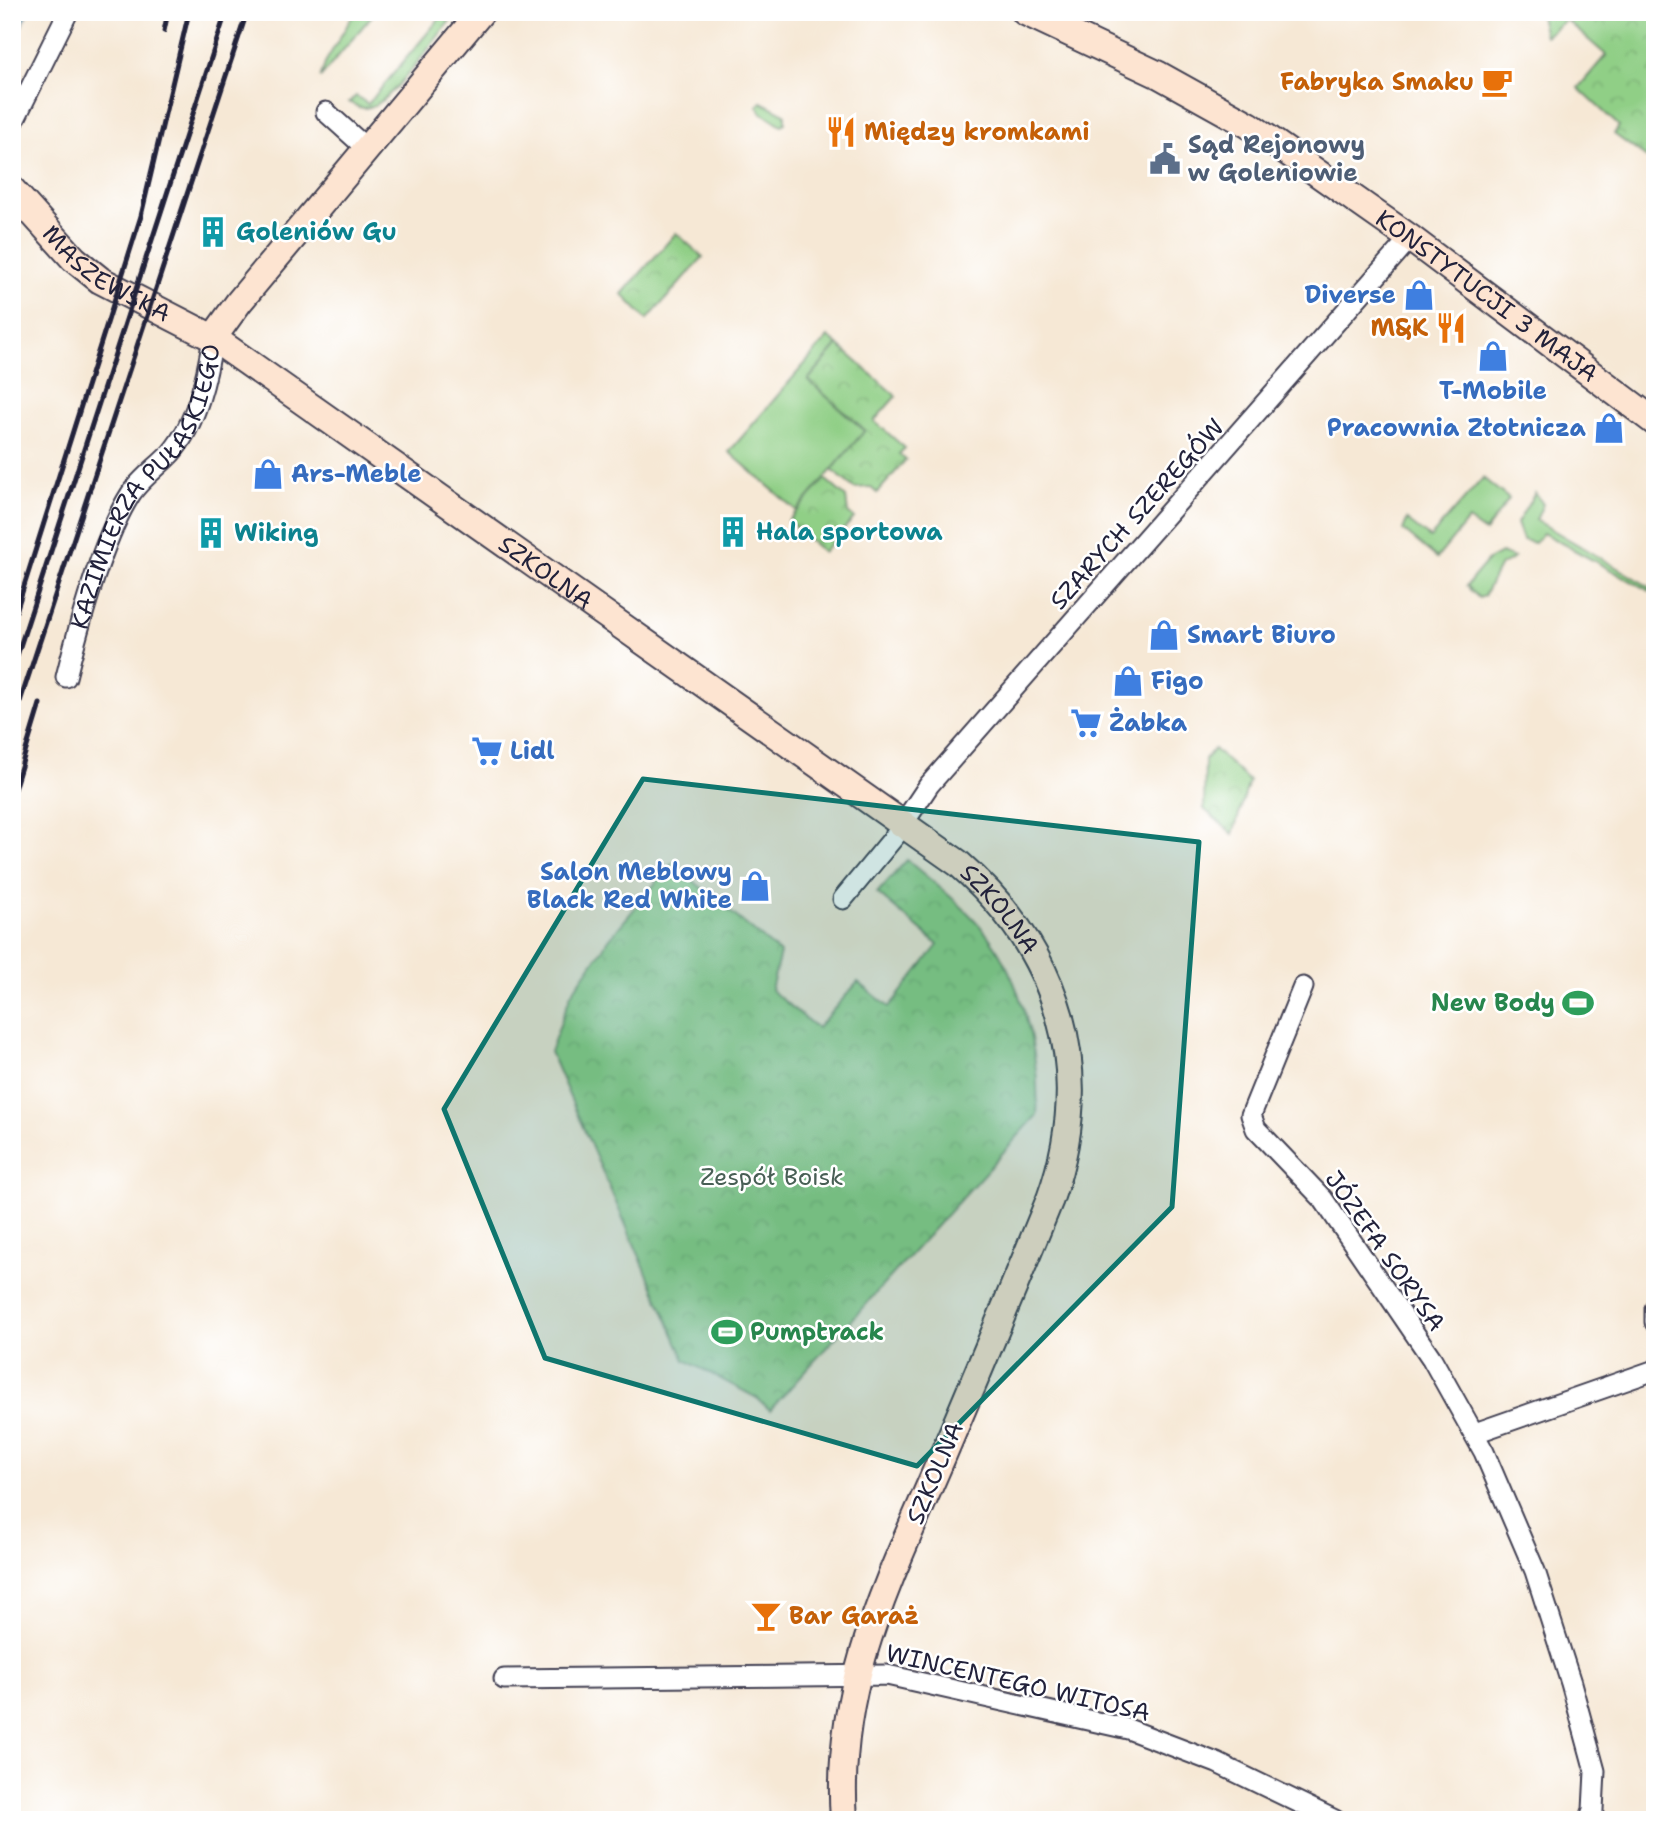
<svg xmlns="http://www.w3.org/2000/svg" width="1667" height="1832" font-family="'Shantell Sans',sans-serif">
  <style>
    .grass { fill: #90cf86; stroke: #597860; stroke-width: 2 }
    .park { fill: url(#park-crowns); stroke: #597860; stroke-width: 2 }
    .water { fill: url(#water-rules); stroke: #3e708a; stroke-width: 2 }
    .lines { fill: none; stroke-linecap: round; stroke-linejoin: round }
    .street-casing { stroke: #424052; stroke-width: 23 }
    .secondary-casing { stroke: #424052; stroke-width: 30 }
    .street { stroke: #fff; stroke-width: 19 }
    .secondary { stroke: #fde4d1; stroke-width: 26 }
    .rail { stroke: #22223b; stroke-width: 5 }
    .marked { fill: #0f766e; fill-opacity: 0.2; stroke: #0f766e; stroke-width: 5; stroke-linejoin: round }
    .labels { text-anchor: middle; stroke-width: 5; stroke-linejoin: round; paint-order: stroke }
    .food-label { font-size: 24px; font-weight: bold; fill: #c56008; stroke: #fff; text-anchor: end }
    .service-label { font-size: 24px; font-weight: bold; fill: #4e5e75; stroke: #fff; text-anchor: start }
    .culture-label { font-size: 24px; font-weight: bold; fill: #0d838f; stroke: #fff; text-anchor: start }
    .street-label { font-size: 24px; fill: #22223b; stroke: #fff }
    .shop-label { font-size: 24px; font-weight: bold; fill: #366cbe; stroke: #fff; text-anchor: start }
    .leisure-label { font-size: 24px; font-weight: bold; fill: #27864d; stroke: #fff; text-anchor: end }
    .park-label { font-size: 24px; fill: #485f55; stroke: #fff }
  </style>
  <defs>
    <pattern id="park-crowns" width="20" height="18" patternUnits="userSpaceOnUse" patternTransform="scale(1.75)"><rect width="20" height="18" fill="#90cf86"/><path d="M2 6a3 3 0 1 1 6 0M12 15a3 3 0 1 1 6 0" fill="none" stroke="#7cb175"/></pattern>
    <pattern id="water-rules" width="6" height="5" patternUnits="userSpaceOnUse" patternTransform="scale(1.75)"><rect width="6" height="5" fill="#5bbed9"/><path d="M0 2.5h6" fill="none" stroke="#4b9ab1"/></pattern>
  </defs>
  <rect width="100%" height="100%" fill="#fff"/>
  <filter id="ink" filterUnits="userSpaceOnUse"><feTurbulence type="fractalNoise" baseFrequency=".0143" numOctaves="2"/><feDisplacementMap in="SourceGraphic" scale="14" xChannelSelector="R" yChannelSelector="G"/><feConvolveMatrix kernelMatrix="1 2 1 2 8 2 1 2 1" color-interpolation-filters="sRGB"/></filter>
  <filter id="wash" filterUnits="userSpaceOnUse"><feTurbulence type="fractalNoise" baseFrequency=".00686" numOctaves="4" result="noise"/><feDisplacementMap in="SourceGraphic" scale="28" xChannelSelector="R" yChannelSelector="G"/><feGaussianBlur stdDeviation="1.57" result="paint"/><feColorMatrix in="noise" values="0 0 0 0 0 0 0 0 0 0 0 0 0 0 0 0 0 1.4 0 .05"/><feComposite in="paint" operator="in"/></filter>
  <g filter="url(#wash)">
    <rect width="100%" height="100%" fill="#f6e8d5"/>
    <g class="grass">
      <polygon points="355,12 375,12 320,78 326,61"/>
      <path d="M445 12H457C439 34 397 94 375 105 366 110 357 108 349 102L356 96 368 104Z"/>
      <polygon points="761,102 785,114 785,123 782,125 762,113 757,106"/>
      <polygon points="828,337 838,345 808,380 865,431 797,511 729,452"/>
      <polygon points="1483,478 1509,499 1485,532 1468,520 1437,558 1403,530 1407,520 1430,538"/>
      <polygon points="1535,493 1543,504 1536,520 1655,590 1655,594 1543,533 1535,543 1523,540 1517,523"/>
      <polygon points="1501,553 1514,558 1499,567 1484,596 1479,598 1466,586 1488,560"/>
    </g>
    <g class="park">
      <polygon points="1539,12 1655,12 1655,164 1614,134 1619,126 1578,88 1606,55 1566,20 1545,36"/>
      <polygon points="676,233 703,257 647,320 622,294"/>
      <polygon points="838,345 896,396 874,421 905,448 899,454 906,460 877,493 870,487 854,488 832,470 865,430 808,380"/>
      <polygon points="825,479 846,497 848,513 854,518 823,552 788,521"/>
      <polygon points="1214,749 1249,781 1233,834 1204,809 1205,759"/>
      <path d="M907 860C929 879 952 896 972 917 1019 965 1041 1049 1037 1115L770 1410 757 1398 685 1360 550 1052 571 994 610 938 672 863 780 953 771 990 817 1028 858 982 889 1007 938 945 877 893Z"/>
    </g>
    <polygon class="water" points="12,12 28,12 12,46"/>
  </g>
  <g filter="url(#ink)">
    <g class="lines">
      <defs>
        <g id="street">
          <polyline points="326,112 367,149"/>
          <polyline points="12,125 68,12"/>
          <path id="s1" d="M66 677C79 625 102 539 130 495 140 479 158 467 171 453 197 423 207 376 213 338"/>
          <polyline points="843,899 895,836 929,785 1410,238"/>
          <polyline points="1303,987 1251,1115 1256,1129 1323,1199 1432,1359 1484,1452 1535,1571 1571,1683 1595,1771 1593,1810 1589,1820"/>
          <polyline points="1655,1309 1655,1322"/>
          <polyline points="1475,1433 1655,1370"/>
          <polyline points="504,1679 887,1675 1128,1729 1217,1763 1335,1820"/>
        </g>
        <g id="secondary">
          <path id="s2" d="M1025 12 1159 75 1249 125 1410 238 1655 422"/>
          <path id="s3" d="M12 190 74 259 100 280 213 338 958 863C1060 951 1096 1071 1050 1199 1015 1285 979 1370 943 1455 891 1577 834 1683 844 1820"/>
          <polyline points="213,338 239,302 481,12"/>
        </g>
      </defs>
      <use href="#street" class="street-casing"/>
      <use href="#secondary" class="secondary-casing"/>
      <use href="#street" class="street"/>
      <use href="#secondary" class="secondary"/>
      <g class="rail">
        <polyline points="164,31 168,12"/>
        <polyline points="12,624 141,216 189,12"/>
        <polyline points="12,671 226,12"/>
        <polyline points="12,726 247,12"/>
        <polyline points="12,796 40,704"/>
      </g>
    </g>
  </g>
  <path class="marked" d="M643 779 1199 842 1172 1207 917 1466 545 1358 444 1109Z"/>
  <defs>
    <symbol id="cafe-bare" viewBox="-9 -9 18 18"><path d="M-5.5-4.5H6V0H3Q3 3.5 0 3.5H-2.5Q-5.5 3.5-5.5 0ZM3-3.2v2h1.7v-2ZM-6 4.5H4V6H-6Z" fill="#e8710a" stroke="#fff" stroke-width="2.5" paint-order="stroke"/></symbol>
    <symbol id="restaurant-bare" viewBox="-9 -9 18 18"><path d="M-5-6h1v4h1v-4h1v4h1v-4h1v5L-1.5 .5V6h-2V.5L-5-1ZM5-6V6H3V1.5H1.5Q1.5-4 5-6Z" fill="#e8710a" stroke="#fff" stroke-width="2.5" paint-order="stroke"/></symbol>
    <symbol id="civic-bare" viewBox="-9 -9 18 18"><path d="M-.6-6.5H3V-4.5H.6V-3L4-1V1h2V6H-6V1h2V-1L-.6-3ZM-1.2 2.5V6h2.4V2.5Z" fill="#5c6f8a" stroke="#fff" stroke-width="2.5" paint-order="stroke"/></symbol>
    <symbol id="building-bare" viewBox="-9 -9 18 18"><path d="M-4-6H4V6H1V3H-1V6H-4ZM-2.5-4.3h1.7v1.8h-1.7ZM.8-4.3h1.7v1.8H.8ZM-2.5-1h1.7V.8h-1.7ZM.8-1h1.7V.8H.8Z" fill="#0f9aa8" stroke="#fff" stroke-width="2.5" paint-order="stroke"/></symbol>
    <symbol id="shop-bare" viewBox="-9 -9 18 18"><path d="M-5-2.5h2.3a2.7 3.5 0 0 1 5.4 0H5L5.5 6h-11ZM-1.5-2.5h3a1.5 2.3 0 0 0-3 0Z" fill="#3f7fe0" stroke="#fff" stroke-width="2.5" paint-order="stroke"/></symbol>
    <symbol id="supermarket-bare" viewBox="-9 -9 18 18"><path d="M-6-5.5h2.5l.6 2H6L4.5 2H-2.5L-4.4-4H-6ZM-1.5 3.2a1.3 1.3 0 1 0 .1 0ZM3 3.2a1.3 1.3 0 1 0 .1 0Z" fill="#3f7fe0" stroke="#fff" stroke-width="2.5" paint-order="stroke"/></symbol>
    <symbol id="stadium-bare" viewBox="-9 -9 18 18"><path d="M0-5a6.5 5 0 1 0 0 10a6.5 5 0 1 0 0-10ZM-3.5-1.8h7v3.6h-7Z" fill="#2e9e5b" stroke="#fff" stroke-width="2.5" paint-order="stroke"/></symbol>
    <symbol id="bar-bare" viewBox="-9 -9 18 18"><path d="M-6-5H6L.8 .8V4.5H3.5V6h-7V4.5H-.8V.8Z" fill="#e8710a" stroke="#fff" stroke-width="2.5" paint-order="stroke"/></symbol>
  </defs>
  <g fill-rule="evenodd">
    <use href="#cafe-bare" x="1475" y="60" width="44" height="44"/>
    <use href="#restaurant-bare" x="819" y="110" width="44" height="44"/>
    <use href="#civic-bare" x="1143" y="137" width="44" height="44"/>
    <use href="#building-bare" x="191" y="210" width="44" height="44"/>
    <use href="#shop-bare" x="1397" y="273" width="44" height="44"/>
    <use href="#restaurant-bare" x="1429" y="306" width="44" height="44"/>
    <use href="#shop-bare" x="1471" y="334" width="44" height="44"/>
    <use href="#shop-bare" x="1587" y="406" width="44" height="44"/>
    <use href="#shop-bare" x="246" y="452" width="44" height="44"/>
    <use href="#building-bare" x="711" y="510" width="44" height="44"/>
    <use href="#building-bare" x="189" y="511" width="44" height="44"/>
    <use href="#shop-bare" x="1142" y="613" width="44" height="44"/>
    <use href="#shop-bare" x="1106" y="659" width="44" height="44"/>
    <use href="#supermarket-bare" x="1064" y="701" width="44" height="44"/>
    <use href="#supermarket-bare" x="465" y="729" width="44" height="44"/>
    <use href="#shop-bare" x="733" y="864" width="44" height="44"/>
    <use href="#stadium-bare" x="1556" y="981" width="44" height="44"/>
    <use href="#stadium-bare" x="705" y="1310" width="44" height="44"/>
    <use href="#bar-bare" x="744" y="1594" width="44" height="44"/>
  </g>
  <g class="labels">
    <g class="food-label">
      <text x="1474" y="90">Fabryka Smaku</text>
      <text x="864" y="140" text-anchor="start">Między kromkami</text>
      <text x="1428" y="336">M&amp;K</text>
      <text x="789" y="1624" text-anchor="start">Bar Garaż</text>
    </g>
    <g class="service-label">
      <text x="1188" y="153">Sąd Rejonowy<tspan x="1188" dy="28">w Goleniowie</tspan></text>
    </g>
    <g class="culture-label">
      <text x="236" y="240">Goleniów Gu</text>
      <text x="756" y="540">Hala sportowa</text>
      <text x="234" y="541">Wiking</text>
    </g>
    <g class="street-label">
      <text dy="8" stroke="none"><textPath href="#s3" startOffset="128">MASZEWSKA</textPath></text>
      <text dy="8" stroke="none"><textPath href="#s2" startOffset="544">KONSTYTUCJI 3 MAJA</textPath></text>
      <text dy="8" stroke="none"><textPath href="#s1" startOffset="210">KAZIMIERZA PUŁASKIEGO</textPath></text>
      <text transform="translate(1137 514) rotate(-48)" y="8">SZARYCH SZEREGÓW</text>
      <text dy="8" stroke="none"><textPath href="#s3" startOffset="660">SZKOLNA</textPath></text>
      <text dy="8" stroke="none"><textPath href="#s3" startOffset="1227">SZKOLNA</textPath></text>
      <text transform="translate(1385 1251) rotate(55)" y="8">JÓZEFA SORYSA</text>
      <text transform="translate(935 1473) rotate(-67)" y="8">SZKOLNA</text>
      <text transform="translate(1018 1683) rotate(13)" y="8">WINCENTEGO WITOSA</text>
    </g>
    <g class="shop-label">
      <text x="1396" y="303" text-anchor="end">Diverse</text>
      <text x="1493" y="399" text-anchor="middle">T-Mobile</text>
      <text x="1586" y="436" text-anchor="end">Pracownia Złotnicza</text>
      <text x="291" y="482">Ars-Meble</text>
      <text x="1187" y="643">Smart Biuro</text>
      <text x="1151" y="689">Figo</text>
      <text x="1109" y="731">Żabka</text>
      <text x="510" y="759">Lidl</text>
      <text x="732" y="880" text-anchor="end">Salon Meblowy<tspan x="732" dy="28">Black Red White</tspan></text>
    </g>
    <g class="leisure-label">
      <text x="1555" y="1011">New Body</text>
      <text x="750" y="1340" text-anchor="start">Pumptrack</text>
    </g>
    <g class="park-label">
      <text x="772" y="1185">Zespół Boisk</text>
    </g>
  </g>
  <rect width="1667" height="1832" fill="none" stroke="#fff" stroke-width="42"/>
</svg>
